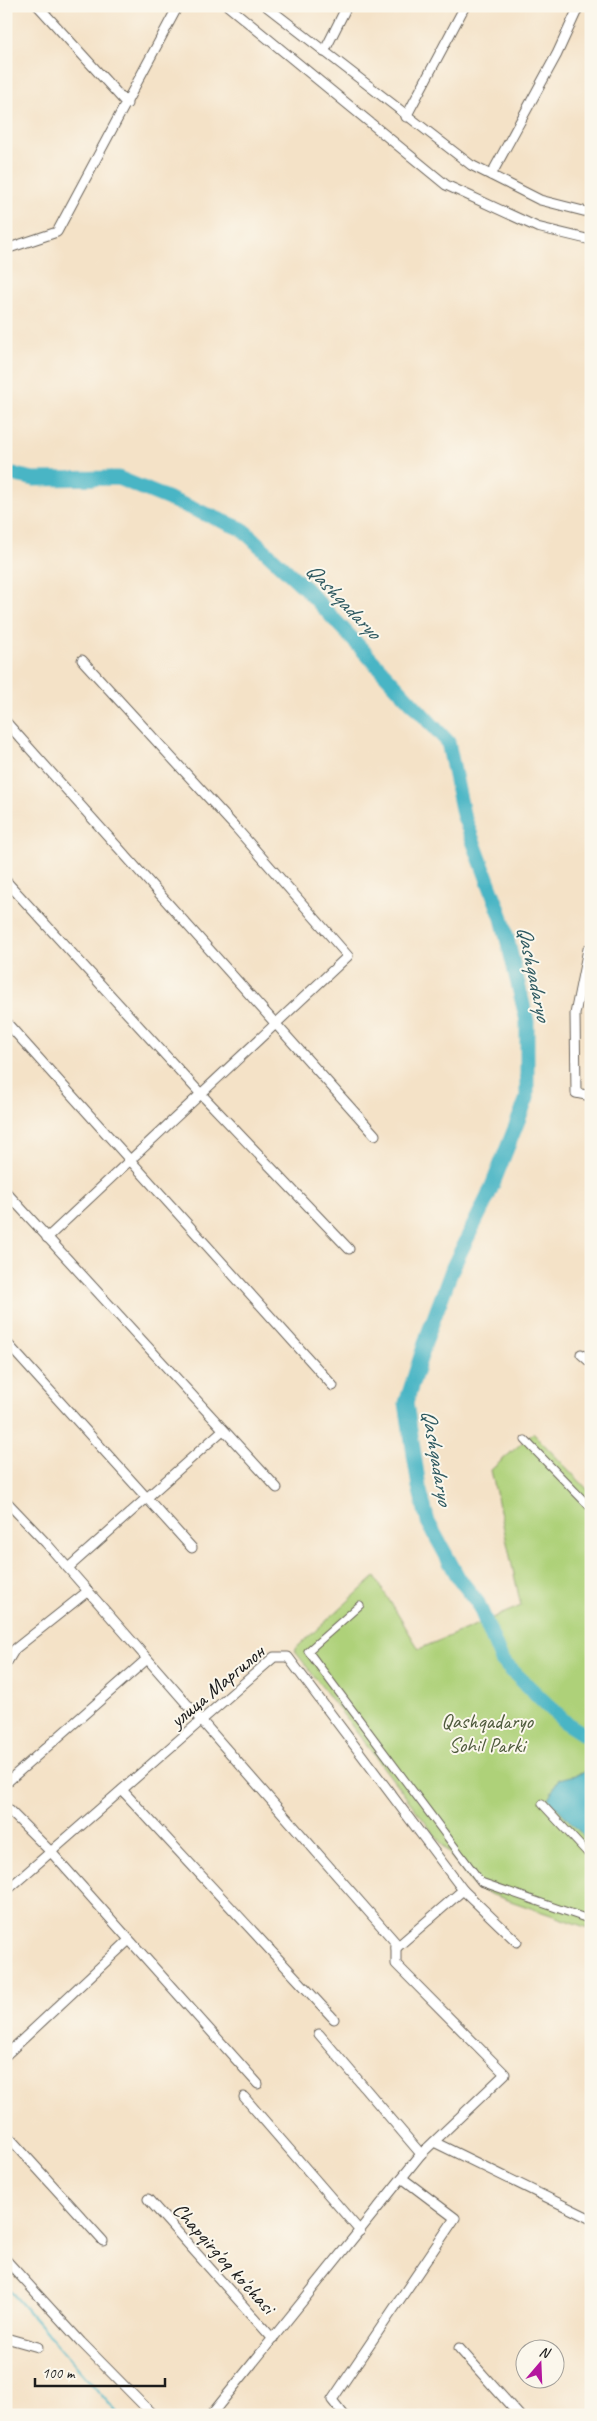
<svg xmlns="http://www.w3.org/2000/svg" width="597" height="2421" font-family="Caveat,sans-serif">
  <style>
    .green { fill: #aed179; stroke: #65764a }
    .water { fill: #49b5c5; stroke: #326870 }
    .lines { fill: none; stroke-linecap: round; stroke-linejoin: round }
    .stream { stroke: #49b5c5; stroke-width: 2.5 }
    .river { stroke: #49b5c5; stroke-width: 15 }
    .pedestrian-casing { stroke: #686158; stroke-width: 9 }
    .minor-casing { stroke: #686158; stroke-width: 11 }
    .pedestrian { stroke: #fff; stroke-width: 7 }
    .minor { stroke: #fff; stroke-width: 9 }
    .labels { text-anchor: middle; stroke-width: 4; stroke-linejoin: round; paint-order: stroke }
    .street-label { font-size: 21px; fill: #1c1c1c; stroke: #fbf7ec }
    .park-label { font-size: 21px; fill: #4f5b3d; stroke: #fbf7ec }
    .water-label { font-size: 22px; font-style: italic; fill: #2e5960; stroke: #fbf7ec }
  </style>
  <rect width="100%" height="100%" fill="#fbf7ec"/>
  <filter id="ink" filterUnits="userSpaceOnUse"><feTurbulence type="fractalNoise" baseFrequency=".02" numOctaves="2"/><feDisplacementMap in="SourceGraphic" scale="10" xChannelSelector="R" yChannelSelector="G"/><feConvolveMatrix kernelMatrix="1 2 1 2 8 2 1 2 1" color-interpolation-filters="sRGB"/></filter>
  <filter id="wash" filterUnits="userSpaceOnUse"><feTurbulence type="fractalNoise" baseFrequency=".0096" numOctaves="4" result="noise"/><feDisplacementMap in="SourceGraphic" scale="20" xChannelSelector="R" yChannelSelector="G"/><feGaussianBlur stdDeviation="1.12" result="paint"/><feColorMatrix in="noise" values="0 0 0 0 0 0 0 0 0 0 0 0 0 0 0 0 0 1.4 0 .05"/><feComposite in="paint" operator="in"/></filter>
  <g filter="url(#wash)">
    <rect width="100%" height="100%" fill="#f4e2c7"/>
    <polygon class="green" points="533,1433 591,1493 591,1929 476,1889 294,1650 375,1577 419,1649 521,1606 491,1470"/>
    <polygon class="water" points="591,1767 591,1844 548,1798 559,1779 583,1773"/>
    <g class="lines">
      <polyline class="stream" points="6,2286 119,2415"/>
      <polyline class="river" points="6,473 34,479 118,478 242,529 306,589 448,742 463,814 502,918 527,1021 527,1098 488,1196 453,1267 428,1334 406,1403 419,1487 428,1522 458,1577 478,1603 502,1661 566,1723 591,1739"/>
    </g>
  </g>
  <g filter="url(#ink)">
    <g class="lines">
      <defs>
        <g id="pedestrian">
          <polyline points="525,1440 591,1508"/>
          <polyline points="360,1605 308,1651 481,1882 591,1920"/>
          <polyline points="542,1804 591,1857"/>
        </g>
        <g id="minor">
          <polyline points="38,6 127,104"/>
          <polyline points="228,6 446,185 537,227 591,240"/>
          <polyline points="266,6 471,165 540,200 591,213"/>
          <polyline points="324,52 347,6"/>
          <polyline points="406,117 465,6"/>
          <polyline points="491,175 557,54 579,6"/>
          <polyline points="6,249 57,232 178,6"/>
          <polyline points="6,722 375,1135"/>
          <polyline points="6,881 200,1093 349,1249"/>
          <polyline points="591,950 588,949 575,1014 576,1093 591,1096"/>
          <polyline points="6,1022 333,1386"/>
          <polyline points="6,1192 277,1488"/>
          <polyline points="47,1238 348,956 237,829 82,660"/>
          <polyline points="6,1342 192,1548"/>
          <polyline points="581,1354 591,1363"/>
          <polyline points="6,1501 46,1543 396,1943 396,1964 505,2074 421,2154 211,2415"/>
          <polyline points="68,1568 223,1430"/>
          <polyline points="6,1664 15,1649 88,1591"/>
          <polyline points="6,1783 147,1659"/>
          <polyline points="122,1790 334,2019"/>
          <polyline points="6,1807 51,1852 258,2084"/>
          <polyline points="6,1891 274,1657 288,1657 463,1890 517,1942"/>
          <polyline points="396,1948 463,1890"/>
          <polyline points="319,2034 421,2154"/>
          <polyline points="6,2055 129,1940"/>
          <polyline points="244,2097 360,2231"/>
          <polyline points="6,2134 103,2241"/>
          <polyline points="434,2142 591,2219"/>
          <polyline points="148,2199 273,2339"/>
          <polyline points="6,2260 81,2342 153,2415"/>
          <polyline points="6,2338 38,2347"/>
          <polyline points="459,2348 519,2415"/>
          <polyline points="344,2415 332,2400 455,2218 402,2178"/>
        </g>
      </defs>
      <use href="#pedestrian" class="pedestrian-casing"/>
      <use href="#minor" class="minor-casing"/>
      <use href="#pedestrian" class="pedestrian"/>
      <use href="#minor" class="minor"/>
    </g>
  </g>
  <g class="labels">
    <g class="street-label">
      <text transform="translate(217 1686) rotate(-40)" y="7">улица Маргилон</text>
      <text transform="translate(224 2258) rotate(48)" y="7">Chapqirg'oq ko'chasi</text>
    </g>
    <g class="park-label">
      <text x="487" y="1728">Qashqadaryo<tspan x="487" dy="24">Sohil Parki</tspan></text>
    </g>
    <g class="water-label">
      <text transform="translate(344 600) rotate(46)" y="8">Qashqadaryo</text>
      <text transform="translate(535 973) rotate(78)" y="8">Qashqadaryo</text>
      <text transform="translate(438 1457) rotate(80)" y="8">Qashqadaryo</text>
    </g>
  </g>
  <rect width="597" height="2421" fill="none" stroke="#fbf7ec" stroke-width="25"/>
  <g transform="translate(540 2364) rotate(19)"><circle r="24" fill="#fbf7ec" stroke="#a29f99"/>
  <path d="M0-4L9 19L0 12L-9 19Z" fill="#b5179e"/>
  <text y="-8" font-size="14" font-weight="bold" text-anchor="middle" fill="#1c1c1c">N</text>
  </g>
  <path d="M35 2378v8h130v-8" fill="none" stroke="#1c1c1c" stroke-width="2.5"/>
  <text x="42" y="2378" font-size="15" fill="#1c1c1c" stroke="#fbf7ec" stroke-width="4" paint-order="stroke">100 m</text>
</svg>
